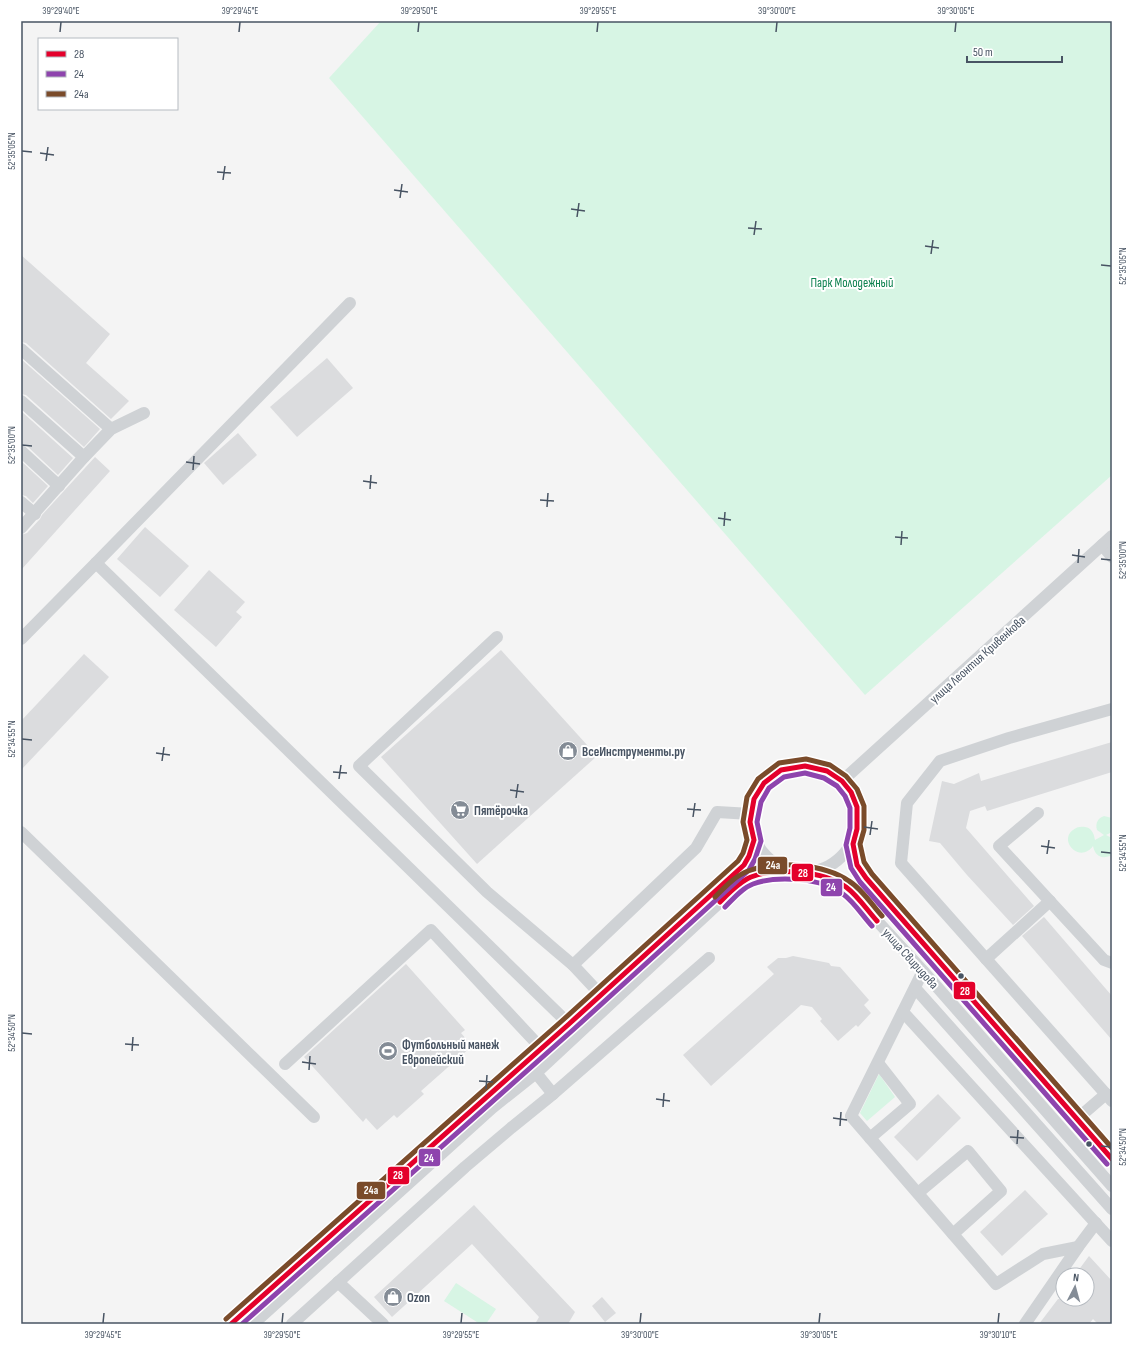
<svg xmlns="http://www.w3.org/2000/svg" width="1133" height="1345" font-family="'Sofia Sans Condensed',sans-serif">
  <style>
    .green { fill: #d7f5e4 }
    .building { fill: #dbdcde }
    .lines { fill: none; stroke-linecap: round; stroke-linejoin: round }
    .minor { stroke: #cfd2d5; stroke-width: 12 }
    .bus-1-casing { stroke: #fff; stroke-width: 8 }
    .bus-2-casing { stroke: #fff; stroke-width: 8 }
    .bus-3-casing { stroke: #fff; stroke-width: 8 }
    .bus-1 { stroke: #e4002b; stroke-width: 5 }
    .bus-2 { stroke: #8e44ad; stroke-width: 5 }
    .bus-3 { stroke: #7a4b2a; stroke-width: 5 }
    .ticks { fill: none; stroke: #485463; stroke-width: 1.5 }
    .bus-dot { fill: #485463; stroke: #fff; stroke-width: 1.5 }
    .labels { text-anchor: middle; stroke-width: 4; stroke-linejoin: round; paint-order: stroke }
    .park-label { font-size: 13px; fill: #0e8250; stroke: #fff }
    .street-label { font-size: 13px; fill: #485463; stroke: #fff }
    .poi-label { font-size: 13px; font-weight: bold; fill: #485463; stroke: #fff; text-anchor: start }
    .line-badge { stroke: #fff; stroke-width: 1.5 }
    .badge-label { font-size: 11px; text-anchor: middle; font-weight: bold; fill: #fff }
    .neatline { fill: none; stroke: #485463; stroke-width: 1.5 }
    .ticks-label { font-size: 10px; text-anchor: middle; fill: #485463 }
  </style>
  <rect width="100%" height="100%" fill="#f4f4f4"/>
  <g class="green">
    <polygon points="381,21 1112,21 1112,475 865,695 329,78"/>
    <path d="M1104 816 1112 818V832L1106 835 1112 838V855C1102 860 1095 856 1093 846 1080 864 1058 841 1073 830 1076 827 1081 826 1085 827 1092 828 1094 834 1095 840L1104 835 1097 830C1095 823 1098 818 1104 816Z"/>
    <polygon points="879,1074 895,1097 867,1121 860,1113"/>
    <polygon points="456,1283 496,1309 486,1324 480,1324 444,1301"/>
  </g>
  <g class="building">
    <polygon points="21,255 110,334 86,363 129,401 111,419 26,343 21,342"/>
    <polygon points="327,358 353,388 297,437 270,407"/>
    <polygon points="21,359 100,429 84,447 26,395 21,394"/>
    <polygon points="21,411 73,458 58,475 26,445 21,444"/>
    <polygon points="238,433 257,455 223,485 204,463"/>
    <polygon points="95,457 110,471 21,570 21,535 27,533 40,519 42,515"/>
    <polygon points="21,461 48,486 33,503 26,496 21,495"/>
    <polygon points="145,527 189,566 160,597 117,559"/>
    <polygon points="209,570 245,602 236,612 242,617 216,647 174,610"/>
    <polygon points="501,650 597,756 477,864 381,757"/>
    <polygon points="84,654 109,677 21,770 21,721"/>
    <polygon points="1112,742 1112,772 987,811 985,806 970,811 966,828 1034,906 1013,925 967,875 940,843 929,841 942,781 954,784 979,773 981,781"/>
    <polygon points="1044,917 1112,996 1112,1040 1022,936"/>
    <polygon points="793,956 829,963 831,966 840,967 869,1000 864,1005 871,1013 858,1027 856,1025 838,1041 820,1021 822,1019 812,1007 801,1005 711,1086 683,1055 774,974 767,967 778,958 786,958"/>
    <polygon points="406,964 465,1030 461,1033 472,1046 421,1091 424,1094 397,1118 394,1115 377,1130 366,1118 363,1122 304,1057"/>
    <polygon points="938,1094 961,1118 917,1161 894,1137"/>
    <polygon points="1025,1190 1048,1214 1002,1256 980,1232"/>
    <polygon points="474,1205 575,1312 568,1324 535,1324 539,1317 472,1244 392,1317 374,1297"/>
    <polygon points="1089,1256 1112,1281 1112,1324 1098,1324 1093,1319 1089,1324 1039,1324 1058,1299 1087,1299 1087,1275 1075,1275"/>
    <polygon points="602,1297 616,1313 605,1322 592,1306"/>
  </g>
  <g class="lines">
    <g class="minor">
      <polyline points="350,303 96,563 569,1024"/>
      <polyline points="21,349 111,429"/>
      <polyline points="21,401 84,457"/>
      <polyline points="21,451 59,486"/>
      <polyline points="21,502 35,514"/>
      <polyline points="21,528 84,457 111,429 144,413"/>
      <polyline points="1102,545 1112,557"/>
      <polyline points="497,637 359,766 487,892 573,965"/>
      <polyline points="21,639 96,563"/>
      <polyline points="1112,709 1009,738 940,761 907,803 901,863 1112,1101"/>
      <circle cx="804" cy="819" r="53"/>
      <polyline points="842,781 1112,536"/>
      <polyline points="1038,813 999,846 1104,960 1112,963"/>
      <polyline points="21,832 314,1117"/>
      <polyline points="853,844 857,865 866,878 1112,1159"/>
      <polyline points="808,873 831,880 846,887 923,971 1112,1186"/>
      <polyline points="986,959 1050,901"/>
      <polyline points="923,971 851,1116 996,1284 1043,1254 1078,1247"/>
      <polyline points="915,988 1112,1209"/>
      <polyline points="601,995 573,965 696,848 717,812 751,814"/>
      <polyline points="903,1012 1112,1241"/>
      <polyline points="285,1064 431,930 541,1048"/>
      <polyline points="536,1073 553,1094"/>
      <polyline points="1077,1119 1106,1094"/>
      <polyline points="870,1138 910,1104 878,1063"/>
      <polyline points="918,1193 968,1151 1001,1191 953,1234"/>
      <polyline points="338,1282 383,1324"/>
      <polyline points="231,1324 569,1024 744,865 749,856 754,840"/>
      <polyline points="253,1324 492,1108 536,1073 736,887 750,877 768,873 788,871"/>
      <polyline points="292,1324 465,1167 511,1128 553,1094 709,958"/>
      <polyline points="1025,1324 1078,1247 1096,1223"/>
    </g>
    <defs>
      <g id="bus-1">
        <path d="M720 902C729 893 739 882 751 877 777 867 823 871 846 887 858 896 867 910 877 921"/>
        <polyline points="231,1324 569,1024 744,865 749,856 754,840 750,822 754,799 764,783 781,770 805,766 827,771 842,781 851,792 857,807 857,829 853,844 857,865 866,878 1112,1159"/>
      </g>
      <g id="bus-2">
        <path d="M725 907C733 899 742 888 753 884 777 875 823 878 843 894 854 902 862 915 872 926"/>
        <polyline points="242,1324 574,1029 749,870 755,859 761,841 757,822 761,802 769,788 784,777 805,773 824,778 837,786 845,796 850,808 850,828 846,845 851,868 860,882 1107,1164"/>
      </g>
      <g id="bus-3">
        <path d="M715 897C725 887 735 876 748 871 777 860 824 864 849 881 862 889 872 905 882 916"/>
        <polyline points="226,1319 564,1019 738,861 743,853 747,840 743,822 747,797 758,779 779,763 806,759 830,765 846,776 857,789 864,806 864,830 860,844 864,862 872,874 1112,1148"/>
      </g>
    </defs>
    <use href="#bus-1" class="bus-1-casing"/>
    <use href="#bus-2" class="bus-2-casing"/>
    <use href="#bus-3" class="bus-3-casing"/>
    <use href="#bus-1" class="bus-1"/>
    <use href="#bus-2" class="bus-2"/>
    <use href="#bus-3" class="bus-3"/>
  </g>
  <path class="ticks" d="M60 32 61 22M239 32 240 22M418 32 419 22M597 32 598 22M776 32 777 22M955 32 956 22M22 151 32 152M40 153 54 155M46 161 48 147M217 172 231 173M223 180 225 166M394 190 408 192M400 198 402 184M571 209 585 211M577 217 579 203M748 228 762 229M754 235 756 221M925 246 939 248M931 254 933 240M1101 265 1111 266M22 445 32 446M186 462 200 464M193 470 194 456M363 481 377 483M370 489 371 475M540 500 554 501M547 507 548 493M718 518 731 520M724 526 725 512M895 537 908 538M901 545 902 531M1072 555 1085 557M1101 559 1111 560M1078 563 1079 549M22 739 32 740M156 753 170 755M162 761 164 747M333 772 347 773M339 779 341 765M510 790 524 792M516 798 518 784M687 809 701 810M693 817 695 803M864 827 878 829M870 835 872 821M1041 846 1055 848M1101 852 1111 853M1047 854 1049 840M22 1033 32 1034M125 1044 139 1045M132 1051 133 1037M302 1062 316 1064M309 1070 310 1056M479 1081 493 1082M486 1089 487 1075M656 1099 670 1101M663 1107 664 1093M833 1118 847 1120M840 1126 841 1112M1010 1137 1024 1138M1017 1144 1018 1130M1101 1146 1111 1147M103 1323 104 1313M282 1323 283 1313M461 1323 462 1313M640 1323 641 1313M819 1323 820 1313M998 1323 999 1313"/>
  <defs>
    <symbol id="shop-disc" viewBox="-11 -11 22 22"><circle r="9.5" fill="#848c96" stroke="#fff"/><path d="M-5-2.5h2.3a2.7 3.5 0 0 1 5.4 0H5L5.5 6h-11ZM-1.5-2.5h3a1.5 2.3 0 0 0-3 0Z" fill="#fff"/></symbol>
    <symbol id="supermarket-disc" viewBox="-11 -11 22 22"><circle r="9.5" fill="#848c96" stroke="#fff"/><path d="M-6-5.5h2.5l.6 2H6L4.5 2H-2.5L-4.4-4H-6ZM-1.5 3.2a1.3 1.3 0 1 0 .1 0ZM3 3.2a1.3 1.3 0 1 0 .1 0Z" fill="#fff"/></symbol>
    <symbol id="stadium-disc" viewBox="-11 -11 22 22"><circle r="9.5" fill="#848c96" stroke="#fff"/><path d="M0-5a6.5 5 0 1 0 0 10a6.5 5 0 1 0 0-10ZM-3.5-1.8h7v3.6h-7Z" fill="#fff"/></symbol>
  </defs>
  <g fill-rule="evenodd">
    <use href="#shop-disc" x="557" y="740" width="22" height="22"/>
    <use href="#supermarket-disc" x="449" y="799" width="22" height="22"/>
    <use href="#stadium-disc" x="377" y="1040" width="22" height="22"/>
    <use href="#shop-disc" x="382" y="1286" width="22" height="22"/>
  </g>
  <g class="bus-dot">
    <circle cx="961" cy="976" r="3.5"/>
    <circle cx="1089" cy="1144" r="3.5"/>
  </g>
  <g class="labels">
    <g class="park-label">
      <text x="852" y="287">Парк Молодежный</text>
    </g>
    <g class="street-label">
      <text transform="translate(977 659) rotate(-42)" y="5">улица Леонтия Кривенкова</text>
      <text transform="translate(911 958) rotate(48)" y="5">улица Свиридова</text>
    </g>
    <g class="poi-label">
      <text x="582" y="756">ВсеИнструменты.ру</text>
      <text x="474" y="815">Пятёрочка</text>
      <text x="402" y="1049">Футбольный манеж<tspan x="402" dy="15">Европейский</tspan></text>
      <text x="407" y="1302">Ozon</text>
    </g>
  </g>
  <g class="line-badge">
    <rect x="757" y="856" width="31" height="19" rx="4" fill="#7a4b2a"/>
    <rect x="791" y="863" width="23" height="19" rx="4" fill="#e4002b"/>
    <rect x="820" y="878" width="23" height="19" rx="4" fill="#8e44ad"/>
    <rect x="953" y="981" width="23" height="19" rx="4" fill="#e4002b"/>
    <rect x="418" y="1148" width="23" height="19" rx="4" fill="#8e44ad"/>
    <rect x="387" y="1166" width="23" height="19" rx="4" fill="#e4002b"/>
    <rect x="356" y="1181" width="30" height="19" rx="4" fill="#7a4b2a"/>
  </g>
  <g class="badge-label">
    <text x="773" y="869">24a</text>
    <text x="803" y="877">28</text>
    <text x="831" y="891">24</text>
    <text x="965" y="995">28</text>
    <text x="429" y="1162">24</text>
    <text x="398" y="1179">28</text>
    <text x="371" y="1194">24a</text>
  </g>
  <rect width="1133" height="1345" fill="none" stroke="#ffffff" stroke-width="44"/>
  <rect x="38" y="38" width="140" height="72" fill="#ffffff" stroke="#b6bbc1"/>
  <rect x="46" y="51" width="20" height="6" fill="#e4002b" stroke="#b6bbc1"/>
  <text x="74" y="58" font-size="12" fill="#485463">28</text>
  <rect x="46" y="71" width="20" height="6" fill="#8e44ad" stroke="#b6bbc1"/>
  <text x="74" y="78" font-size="12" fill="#485463">24</text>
  <rect x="46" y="91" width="20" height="6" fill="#7a4b2a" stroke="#b6bbc1"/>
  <text x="74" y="98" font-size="12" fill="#485463">24a</text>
  <g transform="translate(1075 1287) rotate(6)"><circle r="19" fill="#ffffff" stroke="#b6bbc1"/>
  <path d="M0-3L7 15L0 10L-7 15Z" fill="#848c96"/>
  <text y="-6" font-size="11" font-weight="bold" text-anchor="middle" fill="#485463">N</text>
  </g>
  <path d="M967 56v6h95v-6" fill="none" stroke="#485463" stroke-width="2"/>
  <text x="973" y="56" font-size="12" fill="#485463" stroke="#ffffff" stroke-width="3" paint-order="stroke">50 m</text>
  <rect x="22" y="22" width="1089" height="1301" class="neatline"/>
  <g class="ticks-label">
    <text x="61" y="14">39°29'40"E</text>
    <text x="240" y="14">39°29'45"E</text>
    <text x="419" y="14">39°29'50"E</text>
    <text x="598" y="14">39°29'55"E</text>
    <text x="777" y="14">39°30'00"E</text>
    <text x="956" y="14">39°30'05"E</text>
    <text transform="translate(11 151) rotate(-90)" y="4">52°35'05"N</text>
    <text transform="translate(1122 266) rotate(-90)" y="4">52°35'05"N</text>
    <text transform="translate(11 445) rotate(-90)" y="4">52°35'00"N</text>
    <text transform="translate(1122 560) rotate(-90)" y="4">52°35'00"N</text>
    <text transform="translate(11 739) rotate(-90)" y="4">52°34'55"N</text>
    <text transform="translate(1122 853) rotate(-90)" y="4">52°34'55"N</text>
    <text transform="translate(11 1033) rotate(-90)" y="4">52°34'50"N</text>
    <text transform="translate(1122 1147) rotate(-90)" y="4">52°34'50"N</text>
    <text x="103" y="1338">39°29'45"E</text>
    <text x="282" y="1338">39°29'50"E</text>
    <text x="461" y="1338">39°29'55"E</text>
    <text x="640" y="1338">39°30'00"E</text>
    <text x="819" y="1338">39°30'05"E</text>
    <text x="998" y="1338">39°30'10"E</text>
  </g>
</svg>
